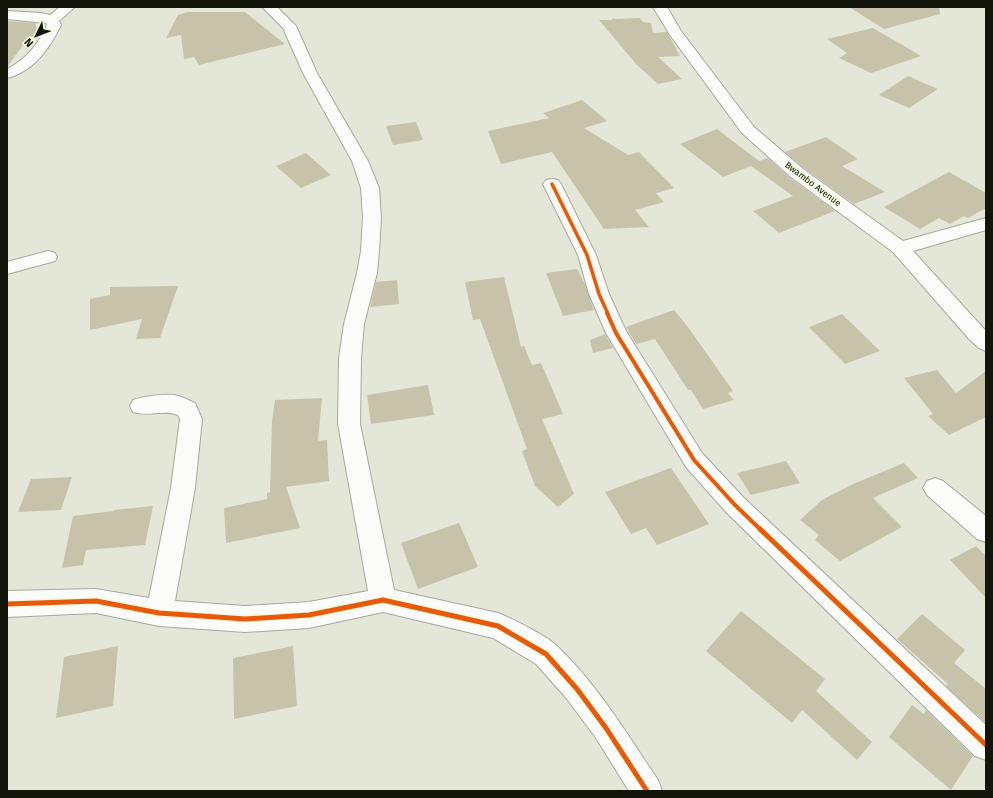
<svg xmlns="http://www.w3.org/2000/svg" width="993" height="798" font-family="'Fira Sans',sans-serif">
  <style>
    .building { fill: #c6c3aa }
    .lines { fill: none; stroke-linecap: round; stroke-linejoin: round }
    .street-casing { stroke: #a6a89d; stroke-width: 2 }
    .street { fill: #fbfbf9; fill-rule: evenodd }
    .cycleway-far2-casing { stroke: #f4fbdf; stroke-width: 5.5 }
    .cycleway-far1-casing { stroke: #f4fbdf; stroke-width: 6 }
    .cycleway-casing { stroke: #f4fbdf; stroke-width: 8 }
    .cycleway-far2 { stroke: #e8590c; stroke-width: 3.5 }
    .cycleway-far1 { stroke: #e8590c; stroke-width: 4 }
    .cycleway { stroke: #e8590c; stroke-width: 5 }
    .labels { text-anchor: middle; stroke-width: 3; stroke-linejoin: round; paint-order: stroke }
    .far-street-label { font-size: 9px; fill: #13150b; stroke: #f4fbdf }
  </style>
  <rect width="100%" height="100%" fill="#e4e7d8"/>
  <g class="building">
    <polygon points="849,7 939,7 940,14 884,29"/>
    <polygon points="187,12 245,12 285,44 199,65 194,57 184,59 181,35 166,38 178,15"/>
    <polygon points="613,18 615,19 640,18 643,22 651,23 653,33 667,32 680,56 658,57 682,79 658,84 637,65 599,20 612,20"/>
    <polygon points="7,21 35,23 39,35 29,37 7,67"/>
    <polygon points="873,28 921,56 871,73 839,58 847,53 827,39"/>
    <polygon points="908,76 938,89 909,108 879,95"/>
    <polygon points="582,100 607,121 584,128 628,155 639,152 674,188 656,193 664,202 635,210 649,227 604,229 552,152 501,164 488,131 549,118 543,113"/>
    <polygon points="416,122 423,140 393,145 386,126"/>
    <polygon points="717,129 759,161 768,158 790,178 835,211 779,233 753,211 793,196 751,166 723,177 680,144"/>
    <polygon points="826,137 858,159 842,166 885,192 854,204 804,168 785,152"/>
    <polygon points="306,153 331,175 301,188 276,166"/>
    <polygon points="949,172 986,193 986,208 968,218 964,216 950,224 939,218 920,229 884,207"/>
    <polygon points="577,269 585,284 594,310 563,316 546,273"/>
    <polygon points="504,277 521,347 524,346 532,365 541,363 563,414 542,419 574,494 558,507 535,486 522,451 527,449 480,319 473,320 465,282"/>
    <polygon points="397,280 399,304 370,307 376,282"/>
    <polygon points="178,286 160,338 136,339 142,319 90,330 90,299 110,295 110,287"/>
    <polygon points="674,310 688,327 733,391 728,393 734,400 703,409 691,390 688,390 655,339 636,344 626,327"/>
    <polygon points="842,314 880,351 845,364 809,327"/>
    <polygon points="605,334 613,348 593,353 590,340"/>
    <polygon points="937,370 956,393 986,371 986,417 949,435 928,416 933,414 904,378"/>
    <polygon points="428,385 434,415 371,424 367,395"/>
    <polygon points="322,398 318,441 327,440 329,481 286,487 300,528 226,543 224,508 267,499 267,493 270,492 272,421 275,400"/>
    <polygon points="786,461 800,483 751,495 737,473"/>
    <polygon points="904,463 918,478 873,498 902,527 840,561 815,540 819,535 800,520 822,500 853,484"/>
    <polygon points="671,468 709,524 657,545 646,528 631,534 605,492"/>
    <polygon points="72,477 61,510 18,512 31,479"/>
    <polygon points="153,506 145,545 86,550 83,565 62,568 73,516 113,511 114,510"/>
    <polygon points="459,523 478,567 418,589 401,543"/>
    <polygon points="976,546 986,556 986,598 950,560"/>
    <polygon points="741,611 825,679 816,691 872,742 857,760 802,710 792,723 706,651"/>
    <polygon points="922,614 965,650 954,663 986,689 986,723 946,686 948,684 897,639"/>
    <polygon points="118,646 113,706 56,718 64,657"/>
    <polygon points="293,646 297,706 234,719 233,658"/>
    <polygon points="912,705 924,714 926,710 973,756 951,790 889,737"/>
  </g>
  <g class="lines">
    <defs>
      <g id="street">
        <path d="M60 7H75L59 21 61 25C50 48 33 72 7 78V69C26 60 39 43 47 25L46 23 7 19V11L41 13 50 15Z"/>
        <path d="M262 7H277L296 26 317 73 368 161 379 188 381 218 379 251 377 273 364 324 361 358 360 424 394 590 498 613C511 618 547 636 557 646 597 684 627 734 658 780L662 791H629L596 738 567 699 536 664 493 638 383 612 309 628 245 632 159 626 96 613 7 617V591L96 589 149 598 171 488 180 419 178 415C164 409 148 417 133 412L130 406 133 400C145 396 162 394 174 395 181 396 188 400 195 403L202 419 195 488 175 601 245 606 309 602 368 591 338 424 339 358 344 324 357 273 361 251 363 218 361 188 352 161 303 73 283 28Z"/>
        <polygon points="653,7 667,7 681,31 754,127 803,169 903,241 986,218 986,230 913,251 986,331 986,351 979,348 969,339 893,252 791,177 742,133 670,35"/>
        <polygon points="552,179 558,180 561,184 596,255 609,294 626,331 702,453 744,498 986,725 986,760 975,756 726,512 686,467 606,333 589,294 578,255 543,184 546,180"/>
        <polygon points="48,251 55,253 57,257 55,261 7,274 7,262"/>
        <polygon points="935,478 943,481 986,516 986,542 977,539 927,495 923,488 927,481"/>
      </g>
    </defs>
    <use href="#street" class="street-casing"/>
    <use href="#street" class="street"/>
    <defs>
      <polyline id="cycleway-far2" points="552,184 587,255 599,294 608,314"/>
      <polyline id="cycleway-far1" points="607,313 616,333 694,460 735,505 761,530"/>
      <g id="cycleway">
        <polyline points="760,529 986,745"/>
        <polyline points="7,604 96,601 159,613 245,619 309,615 383,600 498,626 546,654 577,689 606,728 647,791"/>
      </g>
    </defs>
    <use href="#cycleway-far2" class="cycleway-far2-casing"/>
    <use href="#cycleway-far1" class="cycleway-far1-casing"/>
    <use href="#cycleway" class="cycleway-casing"/>
    <use href="#cycleway-far2" class="cycleway-far2"/>
    <use href="#cycleway-far1" class="cycleway-far1"/>
    <use href="#cycleway" class="cycleway"/>
  </g>
  <g class="labels">
    <g class="far-street-label">
      <text transform="translate(813 184) rotate(37)" y="3">Bwambo Avenue</text>
    </g>
  </g>
  <rect width="993" height="798" fill="none" stroke="#13150b" stroke-width="16"/>
  <g transform="translate(36 36) rotate(227)" stroke="#f4fbdf" stroke-width="3" paint-order="stroke">
  <path d="M0-3L7 15L0 10L-7 15Z" fill="#13150b"/>
  <text y="-6" font-size="11" font-weight="bold" text-anchor="middle" fill="#13150b">N</text>
  </g>
</svg>
